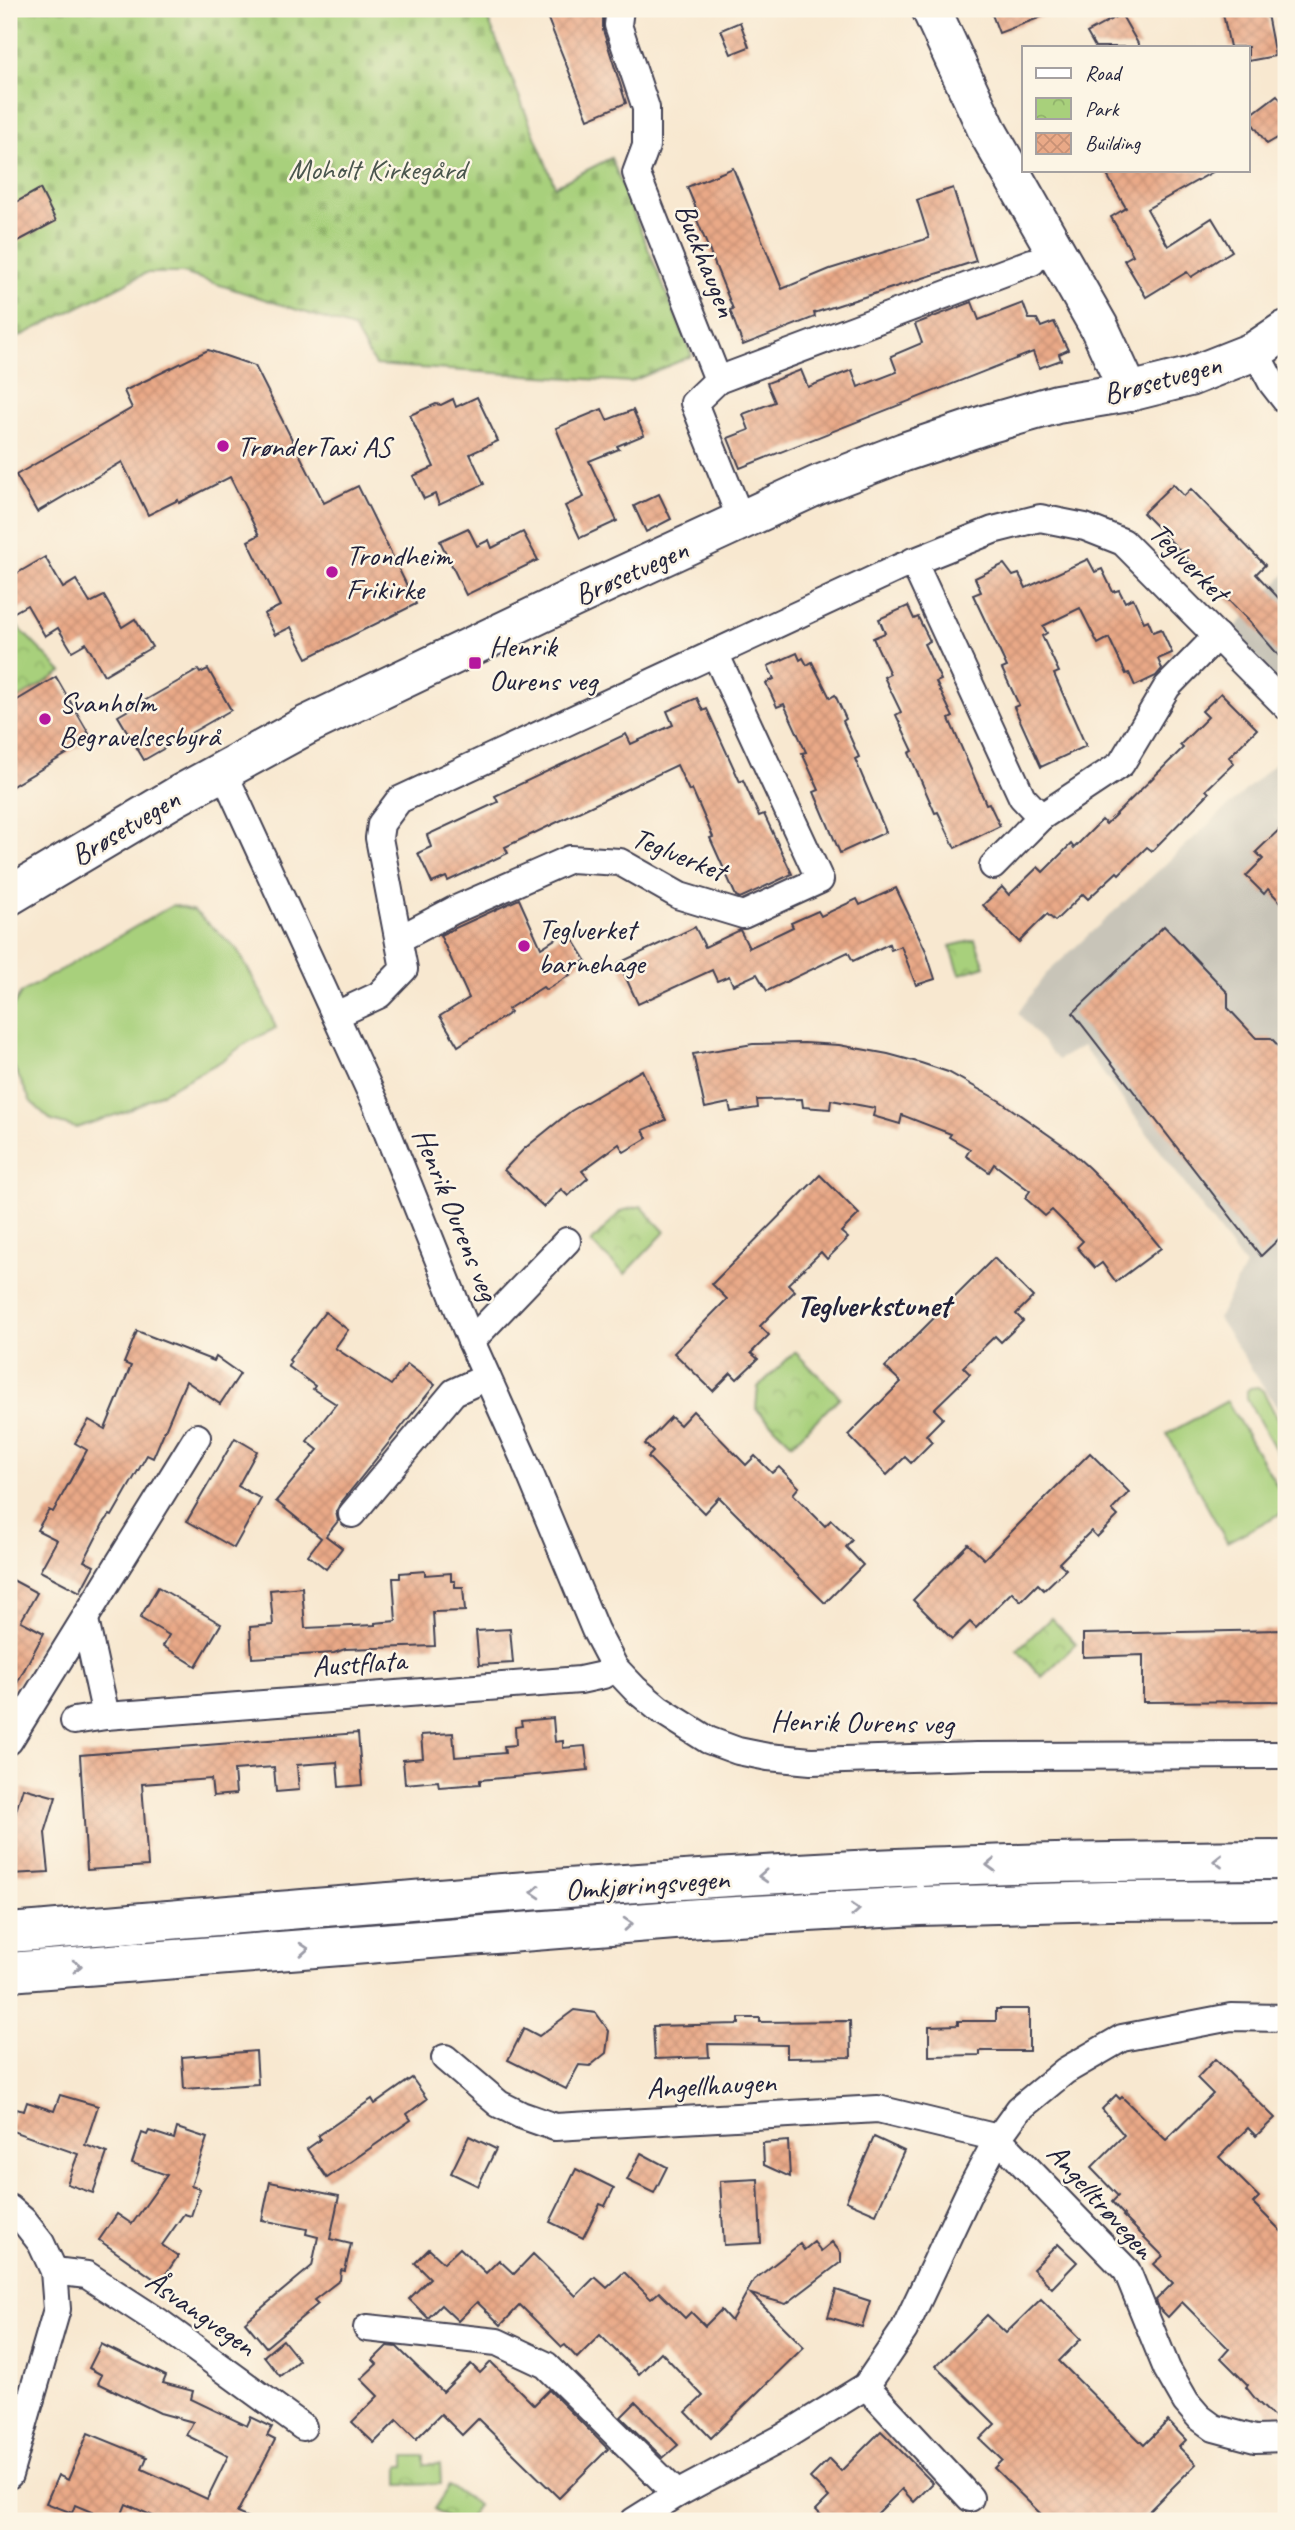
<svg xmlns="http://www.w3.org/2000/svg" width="1295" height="2530" font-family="Caveat,sans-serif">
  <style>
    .industrial { fill: #c8c4b8 }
    .grass { fill: #a8d07b; stroke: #65795b; stroke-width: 2 }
    .cemetery { fill: url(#cemetery-stones); stroke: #65795b; stroke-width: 2 }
    .park { fill: url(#park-crowns); stroke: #65795b; stroke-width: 2 }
    .building { fill: url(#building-cross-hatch) }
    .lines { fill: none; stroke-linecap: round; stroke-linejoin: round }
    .street-casing { stroke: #424051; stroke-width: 30 }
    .secondary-casing { stroke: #424051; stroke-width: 42 }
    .highway-casing { stroke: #424051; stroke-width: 42 }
    .street { stroke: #fff; stroke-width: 26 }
    .secondary { stroke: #fff; stroke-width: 38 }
    .highway { stroke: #fff; stroke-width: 38 }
    .oneway { stroke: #9c9ca7 }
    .poi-dot { fill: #b5179e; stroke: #fcf5e5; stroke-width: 2.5 }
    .labels { text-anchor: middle; stroke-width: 5; stroke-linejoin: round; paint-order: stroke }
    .park-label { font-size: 30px; fill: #4a564e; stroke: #fcf5e5 }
    .street-label { font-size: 30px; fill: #22223b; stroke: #fcf5e5 }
    .poi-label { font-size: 30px; fill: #22223b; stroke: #fcf5e5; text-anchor: start }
    .neighbourhood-label { font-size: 32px; font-weight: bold; fill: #22223b; stroke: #fcf5e5 }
  </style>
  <defs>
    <pattern id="cemetery-stones" width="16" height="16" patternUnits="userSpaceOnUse" patternTransform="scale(1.75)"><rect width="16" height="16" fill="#a8d07b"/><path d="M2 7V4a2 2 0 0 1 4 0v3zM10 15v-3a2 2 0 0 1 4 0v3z" fill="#90b26b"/></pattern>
    <pattern id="park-crowns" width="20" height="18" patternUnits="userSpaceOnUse" patternTransform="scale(1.75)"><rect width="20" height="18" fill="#a8d07b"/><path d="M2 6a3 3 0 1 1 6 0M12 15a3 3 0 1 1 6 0" fill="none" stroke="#90b26b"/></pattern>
    <pattern id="building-cross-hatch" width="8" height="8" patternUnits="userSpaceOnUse" patternTransform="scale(1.75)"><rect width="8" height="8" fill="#e9a987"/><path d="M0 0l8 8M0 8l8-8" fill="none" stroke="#c89175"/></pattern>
  </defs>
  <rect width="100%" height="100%" fill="#fcf5e5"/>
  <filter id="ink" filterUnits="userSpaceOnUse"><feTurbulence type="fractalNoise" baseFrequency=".0143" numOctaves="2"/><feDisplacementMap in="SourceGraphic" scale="14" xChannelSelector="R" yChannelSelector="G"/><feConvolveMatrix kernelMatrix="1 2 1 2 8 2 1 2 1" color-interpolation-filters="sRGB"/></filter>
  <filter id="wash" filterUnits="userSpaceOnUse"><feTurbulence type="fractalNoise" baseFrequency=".00686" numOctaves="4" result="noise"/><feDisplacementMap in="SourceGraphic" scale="28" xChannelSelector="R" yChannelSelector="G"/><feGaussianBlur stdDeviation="1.57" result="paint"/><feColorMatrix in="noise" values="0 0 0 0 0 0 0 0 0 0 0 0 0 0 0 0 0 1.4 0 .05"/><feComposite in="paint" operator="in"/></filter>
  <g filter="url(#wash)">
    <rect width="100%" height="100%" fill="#f8e8d0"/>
    <g class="industrial">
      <polygon points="1286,573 1286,721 1230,633"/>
      <polygon points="1286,753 1286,1421 1218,1318 1245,1266 1083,1046 1058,1060 1018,1013 1045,975"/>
    </g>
    <g class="grass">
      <polygon points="173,905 194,911 237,949 261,993 276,1028 246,1043 220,1062 130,1110 76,1128 52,1121 31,1102 9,1057 9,1014 21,993"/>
      <polygon points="1258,1387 1263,1391 1286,1435 1286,1468 1247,1399 1247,1391 1250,1388"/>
      <polygon points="1227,1401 1286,1501 1286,1511 1227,1542 1167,1434"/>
    </g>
    <polygon class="cemetery" points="9,9 484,9 555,186 611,158 692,356 630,382 375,365 353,328 183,273 146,273 9,342"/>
    <g class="park">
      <polygon points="9,618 62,672 9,704"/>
      <polygon points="975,940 985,966 960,974 950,946"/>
      <polygon points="641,1206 665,1232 625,1274 591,1243 621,1211"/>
      <polygon points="795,1352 840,1397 792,1444 756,1409 758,1387"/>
      <polygon points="1051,1618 1076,1644 1042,1677 1017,1650"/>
      <polygon points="405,2456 424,2456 424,2464 440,2464 441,2484 399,2485 399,2466 405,2466"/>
      <polygon points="449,2486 478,2505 467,2521 453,2521 434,2509"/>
    </g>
    <g id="blocks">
      <g class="building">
        <polygon points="544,9 600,9 603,16 603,30 626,103 588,119"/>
        <polygon points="990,9 1057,9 1057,11 999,33"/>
        <polygon points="1222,9 1266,9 1275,56 1248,61 1248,47 1230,47"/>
        <polygon points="1121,14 1140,47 1095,47 1087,33"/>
        <polygon points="740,22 749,47 731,54 721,30"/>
        <polygon points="1277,95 1286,107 1286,133 1267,144 1248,117"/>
        <polygon points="733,168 782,289 830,269 929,238 917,200 953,188 976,261 814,313 815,317 743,345 730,310 733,309 695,215 698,213 687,187"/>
        <polygon points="1104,170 1216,170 1147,209 1168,246 1212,218 1232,251 1191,277 1187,272 1146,297 1124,260 1133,255 1111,217 1126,208"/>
        <polygon points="40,189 56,221 9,246 9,206"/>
        <polygon points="972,302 979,320 1023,303 1029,319 1037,319 1041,327 1054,322 1068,350 1059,354 1061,360 1039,368 1033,352 740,468 728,438 749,430 743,414 775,402 767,383 801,370 808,387 852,370 858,387 897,372 891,356 922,343 915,324"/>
        <polygon points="208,350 255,366 324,503 358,486 416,604 307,658 291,627 275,635 264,614 280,606 248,541 259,535 230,477 179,503 178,500 148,515 122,462 37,512 16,475 132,408 124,391"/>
        <polygon points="477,397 498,441 470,454 484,484 439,505 435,494 424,499 413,476 434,467 410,415 436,404 441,405 453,399 456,407"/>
        <polygon points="602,409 607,420 633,410 644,435 617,446 619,449 589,461 617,521 580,538 565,506 584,497 556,428"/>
        <polygon points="1173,484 1184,496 1191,489 1265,565 1256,574 1286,606 1286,664 1249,621 1143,513"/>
        <polygon points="659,494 671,519 646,532 634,506"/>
        <polygon points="468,528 477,546 489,540 492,548 523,532 538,560 466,595 440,541"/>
        <polygon points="45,557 63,588 76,580 90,603 104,596 122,627 135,619 152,647 104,675 86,643 72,651 58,628 45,636 27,605 9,615 9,578"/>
        <polygon points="1088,559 1095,572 1102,569 1113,592 1119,590 1125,602 1133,598 1144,622 1148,620 1153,632 1161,629 1172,653 1158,659 1162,669 1156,676 1135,686 1129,673 1126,674 1109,638 1098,644 1080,608 1043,626 1047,633 1042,636 1059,672 1054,674 1086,746 1041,767 1014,707 1019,705 1002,669 1007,667 973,595 981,592 975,578 1004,564 1013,576 1019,574 1026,588"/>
        <polygon points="908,606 914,619 918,617 930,641 924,644 941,680 936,682 953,717 949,719 986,804 989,803 1000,826 955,848 938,812 935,813 909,753 913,751 896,715 901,712 884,677 890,674 873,638 885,633 879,619"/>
        <polygon points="797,653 800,660 803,658 807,665 812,662 830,698 835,695 846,719 843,721 859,757 855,759 886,832 840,853 814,792 819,790 802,753 806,752 784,704 777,707 766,683 774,679 768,666"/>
        <polygon points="208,669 231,710 144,760 118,716 198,670 200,673"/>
        <polygon points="56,677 92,739 9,788 9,705"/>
        <polygon points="1221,693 1257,729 1229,757 1234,763 1206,790 1209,793 1152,851 1147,847 1119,874 1117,872 1088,899 1083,894 1055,921 1047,914 1019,942 983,905 1002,887 1009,895 1038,867 1043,872 1071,844 1074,848 1102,820 1106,824 1183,748 1180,745 1208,717 1202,711"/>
        <polygon points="697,698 703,711 707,709 740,782 743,780 759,816 764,814 792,874 740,898 736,896 710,838 713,837 692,789 689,791 677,765 505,847 508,853 448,881 446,877 432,883 418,853 431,847 427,835 498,802 495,796 626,734 631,744 673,725 667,711"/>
        <polygon points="1286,823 1286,908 1268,889 1264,894 1246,876 1263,859 1256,852"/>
        <polygon points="896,888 926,951 935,979 916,985 901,946 891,950 889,944 853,961 848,952 767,991 757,974 733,985 729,976 717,981 712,970 638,1004 619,963 695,927 705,947 740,930 749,948 793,927 791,923 818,911 821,916 857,899 860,905"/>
        <polygon points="519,899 541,948 568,931 586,960 568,971 570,975 546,990 543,987 508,1009 510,1013 458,1046 440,1016 469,998 440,935"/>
        <polygon points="1164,926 1228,993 1228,1008 1256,1038 1271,1038 1286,1054 1286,1232 1261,1256 1073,1013"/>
        <polygon points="804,1043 839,1045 888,1054 921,1063 948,1072 1000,1101 1066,1147 1089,1168 1125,1204 1161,1248 1116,1282 1102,1263 1095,1268 1077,1247 1083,1241 1052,1210 1045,1216 1025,1198 1030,1191 994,1164 989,1172 966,1156 970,1149 949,1137 951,1134 902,1115 900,1124 873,1116 875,1108 831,1100 830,1109 803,1107 802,1099 757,1100 758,1108 731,1112 729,1103 705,1108 693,1054 753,1044"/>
        <polygon points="642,1070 666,1120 643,1130 647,1138 624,1152 619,1144 582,1171 588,1178 568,1196 561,1189 544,1207 504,1170 524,1149 571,1111"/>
        <polygon points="820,1175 859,1214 841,1232 848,1238 827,1259 821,1252 788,1284 795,1291 760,1326 769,1335 751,1353 758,1359 737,1379 731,1373 713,1391 674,1353 727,1299 712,1284"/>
        <polygon points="994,1258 1033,1297 1016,1314 1023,1321 1001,1342 995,1336 963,1367 970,1374 934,1409 943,1418 926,1435 932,1442 911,1463 905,1457 887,1475 848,1435 901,1382 885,1367"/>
        <polygon points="325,1312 348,1330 335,1348 391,1385 407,1364 435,1385 340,1504 336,1512 338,1521 326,1536 342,1548 326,1569 308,1555 321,1538 276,1501 318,1450 307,1441 336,1404 313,1389 315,1386 288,1366 291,1362 289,1360"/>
        <polygon points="137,1331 214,1361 216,1357 240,1374 220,1404 186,1381 153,1458 147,1455 112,1516 110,1515 103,1524 84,1561 94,1566 80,1592 40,1571 57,1540 37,1530 49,1510 53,1512 87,1450 75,1443 89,1420 105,1429 131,1366 124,1363"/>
        <polygon points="693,1411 746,1465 755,1456 772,1473 779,1467 799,1487 793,1494 825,1526 831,1520 852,1540 846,1547 863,1565 825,1603 719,1497 704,1513 648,1457 653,1452 645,1444 671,1417 680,1425"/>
        <polygon points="235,1438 257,1451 238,1486 261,1499 234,1548 187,1521"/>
        <polygon points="1090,1453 1129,1492 1112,1510 1118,1516 1097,1537 1091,1531 1059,1563 1066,1569 1044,1590 1038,1584 1021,1601 1012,1592 976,1628 970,1622 952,1639 913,1600 968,1544 984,1559"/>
        <polygon points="425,1571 425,1575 451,1573 451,1581 455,1581 455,1587 463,1587 465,1611 433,1612 435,1646 345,1649 334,1653 252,1658 250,1627 273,1625 270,1590 302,1587 305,1628 375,1625 375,1623 396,1621 393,1578 400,1578 400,1573"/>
        <polygon points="9,1578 37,1593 21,1621 44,1633 9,1698"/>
        <polygon points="158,1587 221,1624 196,1666 163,1646 169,1635 140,1618"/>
        <polygon points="510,1629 513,1663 479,1665 476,1631"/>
        <polygon points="1286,1630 1286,1701 1143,1702 1143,1655 1083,1657 1083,1634"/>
        <polygon points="553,1718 555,1742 563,1741 563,1748 585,1746 588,1770 480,1780 480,1784 439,1787 438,1781 405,1784 403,1760 423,1758 421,1735 453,1733 455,1757 505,1753 504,1746 516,1745 515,1727 522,1726 521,1721"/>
        <polygon points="358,1733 362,1785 339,1787 337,1762 297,1765 299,1790 276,1792 274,1767 234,1770 236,1794 213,1796 211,1779 142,1784 148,1866 87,1870 80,1755"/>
        <polygon points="23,1788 56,1797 45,1833 49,1872 10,1874 9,1834"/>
        <polygon points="996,2009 1029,2009 1029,2051 980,2051 980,2055 929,2056 929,2026 958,2025 958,2021 996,2021"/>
        <polygon points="574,2010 596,2013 609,2031 606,2053 590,2066 579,2065 566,2089 508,2060 524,2028 539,2036"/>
        <polygon points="739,2018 760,2018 760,2022 850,2021 851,2057 787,2058 787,2045 708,2044 709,2057 655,2059 653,2026 739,2024"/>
        <polygon points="256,2051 258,2084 184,2089 182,2057"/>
        <polygon points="1215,2059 1275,2118 1256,2136 1248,2128 1219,2157 1259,2197 1253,2203 1286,2236 1286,2422 1279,2422 1258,2402 1246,2387 1248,2385 1221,2358 1229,2349 1182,2302 1168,2317 1159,2308 1156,2300 1173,2283 1154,2264 1163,2256 1123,2216 1124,2215 1112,2202 1118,2196 1091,2168 1124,2135 1102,2109 1116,2095 1120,2099 1122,2097 1166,2140 1213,2094 1197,2078"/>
        <polygon points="412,2078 427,2099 407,2114 411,2120 327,2178 307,2149 321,2139 318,2136 372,2099 375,2104"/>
        <polygon points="60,2095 98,2106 85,2145 107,2153 93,2193 67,2184 78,2154 9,2130 16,2109 24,2111 27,2102 54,2111"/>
        <polygon points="177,2128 207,2138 191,2186 200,2189 191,2216 184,2214 162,2245 178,2256 160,2283 99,2240 117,2214 132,2224 167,2175 132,2163 142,2133 147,2135 149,2131 174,2139"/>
        <polygon points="469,2136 496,2149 478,2186 451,2173"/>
        <polygon points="874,2137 904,2151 876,2214 846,2201"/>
        <polygon points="788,2141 790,2177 764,2165 763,2143"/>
        <polygon points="641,2153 667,2167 654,2193 627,2180"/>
        <polygon points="576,2169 614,2188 605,2206 600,2204 583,2238 550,2222"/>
        <polygon points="758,2179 761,2243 724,2245 720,2181"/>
        <polygon points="270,2182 339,2196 330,2239 351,2244 345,2271 341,2270 340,2280 314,2300 318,2304 266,2347 245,2322 312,2266 318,2237 306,2234 307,2229 262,2220"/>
        <polygon points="814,2242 821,2251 832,2242 841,2253 841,2262 786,2304 751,2294 804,2347 711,2438 686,2412 703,2396 661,2352 639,2374 600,2335 577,2358 565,2345 562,2347 520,2305 501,2325 477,2302 458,2321 441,2305 428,2318 409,2299 430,2278 415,2263 429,2249 444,2263 460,2248 486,2273 499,2260 514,2274 533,2254 576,2296 595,2277 607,2288 624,2272 651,2299 659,2292 685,2318 691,2312 705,2326 721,2310 731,2321 754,2280 800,2244 804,2250"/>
        <polygon points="1058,2244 1077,2262 1052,2288 1033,2269"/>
        <polygon points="836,2290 870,2301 862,2327 828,2317"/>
        <polygon points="1041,2299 1081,2339 1059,2361 1144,2445 1168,2421 1186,2440 1179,2447 1196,2464 1139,2521 1048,2521 994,2468 1002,2460 980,2439 995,2424 936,2366 987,2315 1006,2333"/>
        <polygon points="283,2340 299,2360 280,2376 264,2356"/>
        <polygon points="101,2344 166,2376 163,2383 193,2391 191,2399 247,2426 251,2417 272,2427 267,2436 275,2440 237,2513 255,2521 164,2521 126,2504 119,2521 113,2521 75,2505 72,2513 46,2503 58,2475 68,2480 88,2433 147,2457 142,2469 207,2499 228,2456 186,2435 193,2422 160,2413 98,2383 102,2375 89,2368"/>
        <polygon points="387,2346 397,2347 443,2392 471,2364 480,2373 491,2362 534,2405 549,2390 608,2449 559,2498 478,2419 462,2435 441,2414 416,2439 397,2420 374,2443 352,2422 378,2396 361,2379 377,2364 373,2360"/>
        <polygon points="636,2402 678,2445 663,2458 621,2417"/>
        <polygon points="881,2431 933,2483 914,2502 902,2489 870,2521 827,2521 816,2510 829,2497 810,2478 829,2459 841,2471"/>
      </g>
    </g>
  </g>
  <g filter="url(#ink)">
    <use href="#blocks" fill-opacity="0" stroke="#424051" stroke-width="2"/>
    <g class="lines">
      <defs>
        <g id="street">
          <polyline points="620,9 618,25 646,108 646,146 636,173 718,380 694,403 742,522"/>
          <polyline points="1255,351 1272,383 1286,401"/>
          <polyline points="718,380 1032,262"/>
          <polyline points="913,561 1022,797 1041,817 1121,764 1167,687 1217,636"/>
          <polyline points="223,771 376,1104 471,1341 523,1457 595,1630 615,1668 635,1689 659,1709 708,1740 738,1751 768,1757 811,1761 977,1756 1286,1755"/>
          <polyline points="993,866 1041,817"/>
          <polyline points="399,939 454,910 570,859 620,862 680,896 743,915 820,880 715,653"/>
          <polyline points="336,1015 379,995 404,969 379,838 381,824 399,800 898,568 993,530 1040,518 1085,527 1123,542 1286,706"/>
          <polyline points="471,1341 567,1241"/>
          <polyline points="352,1514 454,1392 487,1377"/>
          <polyline points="85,1620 106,1716"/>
          <polyline points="74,1721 106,1716 580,1680 603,1675 615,1668"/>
          <polyline points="9,1741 197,1437"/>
          <polyline points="445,2058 499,2104 521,2115 555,2127 878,2109 998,2138 1127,2271 1167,2369 1186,2402 1199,2417 1214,2428 1255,2439 1286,2438"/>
          <polyline points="9,2208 23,2220 41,2243 54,2271 57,2309 9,2475"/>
          <polyline points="54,2271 87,2275 159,2322 303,2427"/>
          <polyline points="367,2328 497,2342 546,2365 677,2494"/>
          <polyline points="866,2386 970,2498"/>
          <polyline points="634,2521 677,2494 782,2438 866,2386 904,2330 969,2192 998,2138 1019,2109 1065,2071 1122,2038 1231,2017 1286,2018"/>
        </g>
        <g id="secondary">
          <polyline points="931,9 989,134 1099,327 1129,392"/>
          <polyline points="9,896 177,796 307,725 571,599 818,485 904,452 987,424 1057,404 1129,392 1189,377 1255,351 1286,330"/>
        </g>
        <g id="highway">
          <path d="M9 1933C312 1909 616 1880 920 1867 1042 1862 1164 1861 1286 1860"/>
          <polyline points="9,1972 700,1918 919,1906 1109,1901 1286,1900"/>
        </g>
      </defs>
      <use href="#street" class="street-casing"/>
      <use href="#secondary" class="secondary-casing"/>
      <use href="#highway" class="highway-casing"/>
      <use href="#street" class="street"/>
      <use href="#secondary" class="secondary"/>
      <use href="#highway" class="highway"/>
    </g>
    <defs><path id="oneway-chevron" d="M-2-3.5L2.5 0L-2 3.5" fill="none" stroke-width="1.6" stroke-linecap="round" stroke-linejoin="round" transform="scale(1.75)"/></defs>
    <g class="oneway">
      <use href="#oneway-chevron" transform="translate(1218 1861) rotate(180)"/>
      <use href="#oneway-chevron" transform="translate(991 1865) rotate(178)"/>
      <use href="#oneway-chevron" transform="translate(763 1876) rotate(177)"/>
      <use href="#oneway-chevron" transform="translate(536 1892) rotate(176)"/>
      <use href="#oneway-chevron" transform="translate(855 1910) rotate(-3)"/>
      <use href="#oneway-chevron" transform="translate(628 1924) rotate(-4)"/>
      <use href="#oneway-chevron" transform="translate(304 1949) rotate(-4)"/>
      <use href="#oneway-chevron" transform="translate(77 1966) rotate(-4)"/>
    </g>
  </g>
  <g class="poi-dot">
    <circle cx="223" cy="446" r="7"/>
    <circle cx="332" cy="572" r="7"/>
    <rect x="468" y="656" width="14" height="14" rx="3.5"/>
    <circle cx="45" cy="719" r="7"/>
    <circle cx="524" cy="946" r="7"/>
  </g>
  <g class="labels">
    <g class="park-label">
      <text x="377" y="179">Moholt Kirkegård</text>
    </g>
    <g class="street-label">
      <text transform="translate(706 260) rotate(68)" y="10">Buckhaugen</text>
      <text transform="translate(1162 379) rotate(-15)" y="10">Brøsetvegen</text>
      <text transform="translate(1189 562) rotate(45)" y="10">Teglverket</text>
      <text transform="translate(631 572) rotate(-24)" y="10">Brøsetvegen</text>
      <text transform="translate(125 827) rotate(-31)" y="10">Brøsetvegen</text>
      <text transform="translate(679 854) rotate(22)" y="10">Teglverket</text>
      <text transform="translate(456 1214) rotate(68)" y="10">Henrik Ourens veg</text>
      <text transform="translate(359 1663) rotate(-4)" y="10">Austflata</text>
      <text transform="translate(862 1722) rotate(1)" y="10">Henrik Ourens veg</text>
      <text transform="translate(647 1884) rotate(-4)" y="10">Omkjøringsvegen</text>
      <text transform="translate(711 2085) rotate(-3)" y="10">Angellhaugen</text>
      <text transform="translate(1101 2201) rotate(48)" y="10">Angelltrøvegen</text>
      <text transform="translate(201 2313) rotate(35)" y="10">Åsvangvegen</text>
    </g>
    <g class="poi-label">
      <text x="237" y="456">TrønderTaxi AS</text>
      <text x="346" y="565">Trondheim<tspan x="346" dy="34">Frikirke</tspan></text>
      <text x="489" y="656">Henrik<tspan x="489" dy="34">Ourens veg</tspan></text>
      <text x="59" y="712">Svanholm<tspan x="59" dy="34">Begravelsesbyrå</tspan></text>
      <text x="538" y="939">Teglverket<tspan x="538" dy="34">barnehage</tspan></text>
    </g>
    <g class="neighbourhood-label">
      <text x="873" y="1316">Teglverkstunet</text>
    </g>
  </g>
  <rect width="1295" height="2530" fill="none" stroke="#fcf5e5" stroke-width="35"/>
  <rect x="1022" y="46" width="228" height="126" fill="#fcf5e5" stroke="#a5a1a1" stroke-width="2"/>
  <rect x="1036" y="68" width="35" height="10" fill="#ffffff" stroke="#a5a1a1" stroke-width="2"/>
  <text x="1085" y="80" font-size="21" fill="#22223b">Road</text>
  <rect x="1036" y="98" width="35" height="21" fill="url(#park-crowns)" stroke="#a5a1a1" stroke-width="2"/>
  <text x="1085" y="116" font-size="21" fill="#22223b">Park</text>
  <rect x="1036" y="133" width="35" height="21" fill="url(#building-cross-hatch)" stroke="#a5a1a1" stroke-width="2"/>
  <text x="1085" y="150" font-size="21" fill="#22223b">Building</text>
</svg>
